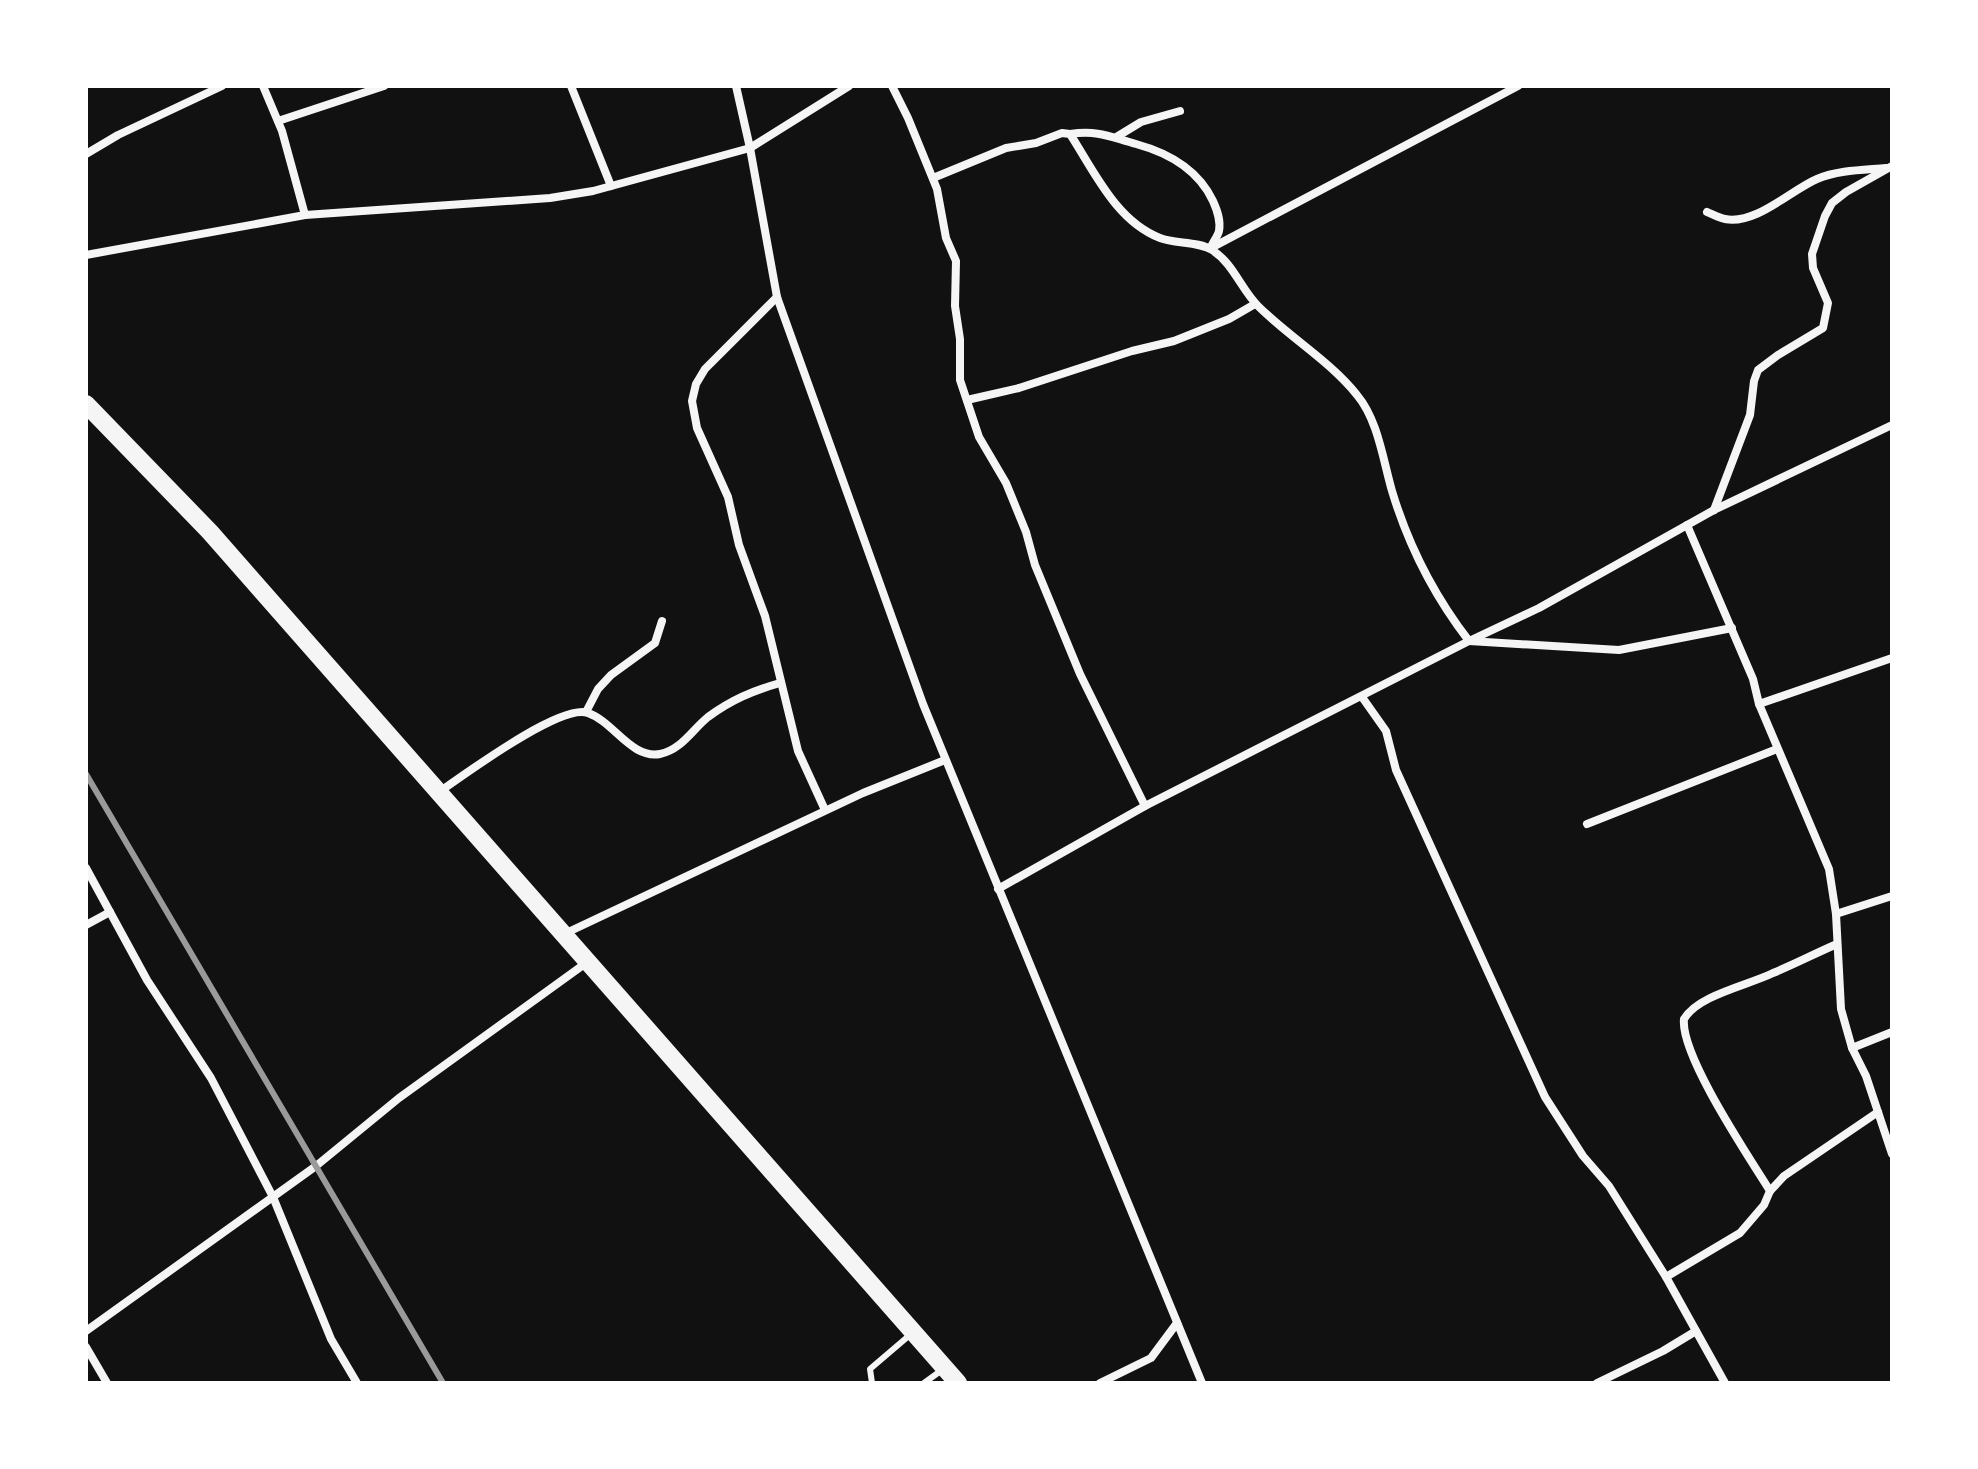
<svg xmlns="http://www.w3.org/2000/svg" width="1978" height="1469" font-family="Cabin,sans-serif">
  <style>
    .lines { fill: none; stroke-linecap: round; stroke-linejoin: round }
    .service { stroke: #f5f5f5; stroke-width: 6 }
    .minor { stroke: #f5f5f5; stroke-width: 8 }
    .primary { stroke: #f5f5f5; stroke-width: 18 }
    .rail { stroke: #9a9a9a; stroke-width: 6 }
  </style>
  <rect width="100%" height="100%" fill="#111"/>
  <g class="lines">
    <g class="service">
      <polyline points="872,1383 870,1369 911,1334"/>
      <polyline points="924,1383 942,1370"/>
    </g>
    <g class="minor">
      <polyline points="263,86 282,131 305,215"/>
      <polyline points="571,86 611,186"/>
      <polyline points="736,86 750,148 777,297 923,704 1202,1383"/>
      <polyline points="892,86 908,118 937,189 946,238 956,261 955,306 960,339 960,380 979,437 1006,483 1026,532 1035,565 1080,674 1145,806"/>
      <polyline points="278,121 384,86"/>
      <path d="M1070 134C1099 130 1110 137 1136 144 1169 153 1198 169 1213 201 1217 210 1221 220 1219 231 1218 236 1213 242 1211 247"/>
      <polyline points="1118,136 1141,122 1180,111"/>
      <polyline points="86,154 118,135 222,86"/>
      <path d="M933 178 1006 148 1036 143 1062 133 1070 134C1094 171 1116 221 1160 238 1175 244 1198 241 1212 250 1233 263 1241 289 1258 306 1289 337 1330 361 1357 395 1378 420 1383 460 1392 491 1408 544 1435 597 1469 641L1619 650 1732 628"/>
      <path d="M1707 212C1712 214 1719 218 1725 219 1756 225 1791 190 1817 179 1838 170 1864 170 1886 168"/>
      <polyline points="1211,248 1518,86"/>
      <polyline points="86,255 305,215 550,198 593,191 750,148 849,86"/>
      <polyline points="777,297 705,369 696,384 692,401 697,428 728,497 739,545 765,616 798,751 825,810"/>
      <polyline points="967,400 1019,388 1132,351 1174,341 1229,319 1255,304"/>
      <polyline points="1714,510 1750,415 1754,381 1758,370 1778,355 1823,328 1828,303 1813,268 1812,254 1825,216 1832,203 1846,192 1892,166"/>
      <polyline points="1687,525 1753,679 1759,704"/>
      <polyline points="1892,658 1759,704 1829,869 1836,914 1841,1009 1852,1048 1866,1076 1892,1154"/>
      <polyline points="1362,697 1386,731 1396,770 1545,1097 1583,1156 1609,1186 1666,1277 1725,1383"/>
      <polyline points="586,712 598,689 611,675 655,643 662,621"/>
      <path d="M439 792C464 775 561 703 588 713 614 722 631 759 660 754 681 750 692 730 708 717 731 700 752 691 780 683"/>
      <polyline points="1587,824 1777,749"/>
      <polyline points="86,868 147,980 211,1078 273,1197 331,1339 357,1383"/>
      <polyline points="998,889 1145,806 1469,641 1539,608 1714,510 1892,425"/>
      <polyline points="1836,914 1892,896"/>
      <polyline points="86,925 110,912"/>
      <polyline points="564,934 863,793 945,760"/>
      <polyline points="1852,1048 1892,1032"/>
      <path d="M1770 1191C1749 1157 1680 1055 1684 1019 1698 995 1749 985 1773 973 1795 964 1816 953 1837 944"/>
      <polyline points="1666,1277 1740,1233 1764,1205 1770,1191 1784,1176 1878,1112"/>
      <polyline points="86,1331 316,1166 399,1098 586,963"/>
      <polyline points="86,1347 107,1383"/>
      <polyline points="1100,1383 1151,1358 1177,1323"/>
      <polyline points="1597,1383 1663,1351 1696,1331"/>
    </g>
    <polyline class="primary" points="86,404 210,532 958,1383"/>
    <polyline class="rail" points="86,774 443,1383"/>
  </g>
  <rect width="1978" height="1469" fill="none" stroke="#ffffff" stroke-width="176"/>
</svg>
